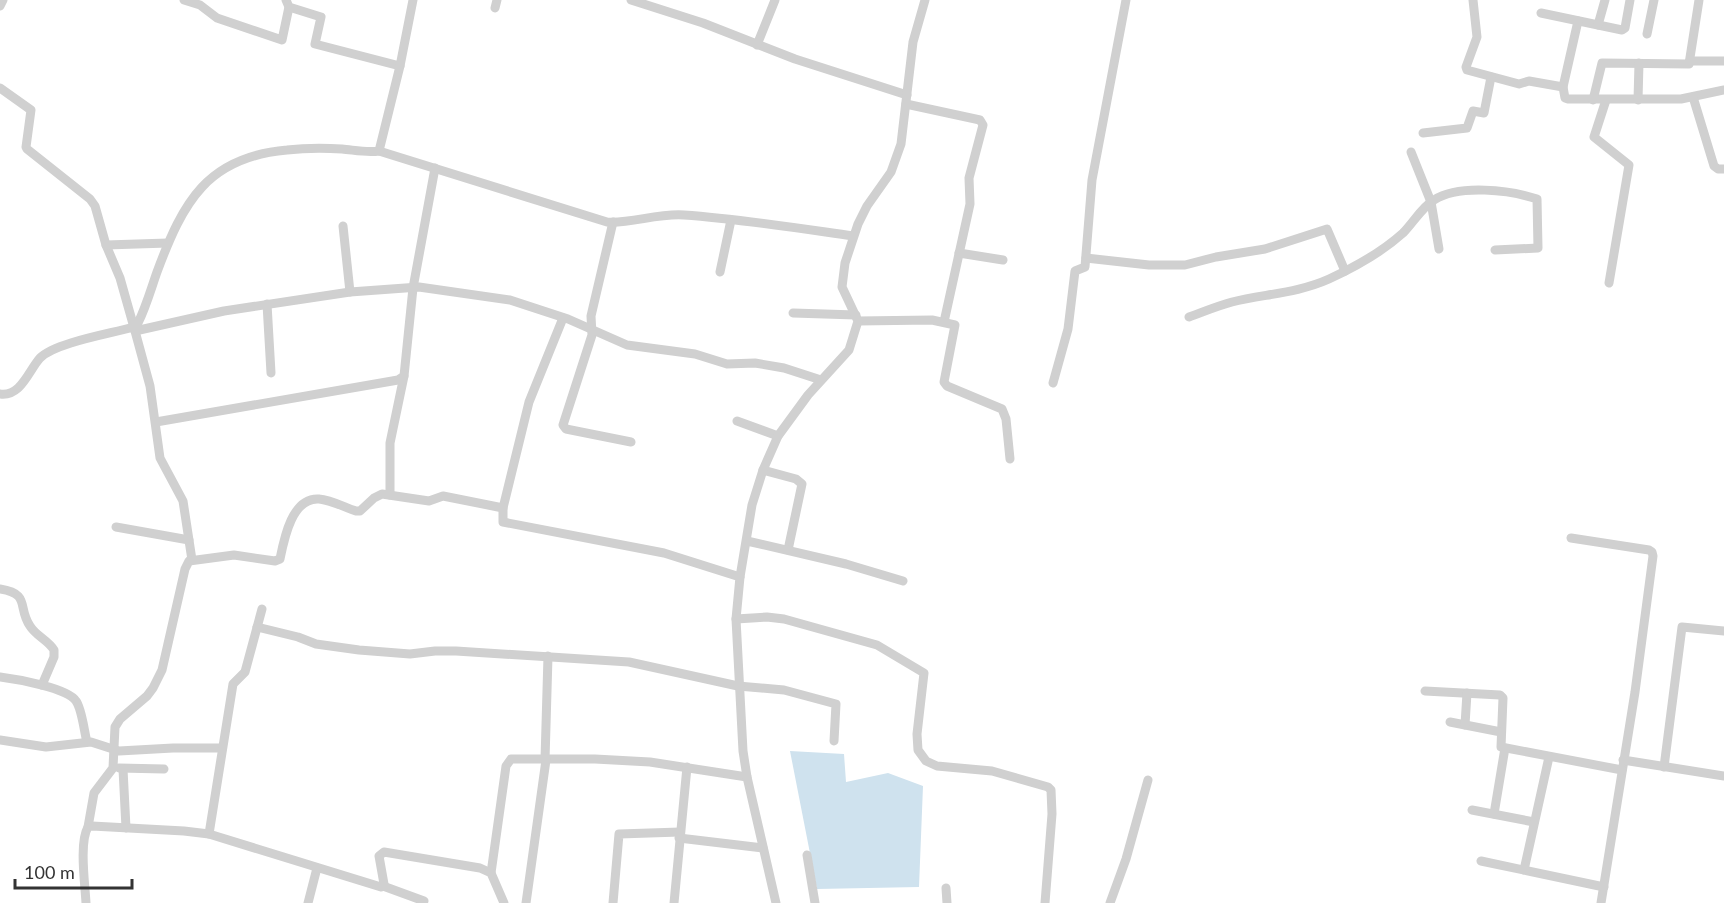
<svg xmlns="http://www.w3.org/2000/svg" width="1724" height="903" font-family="Lato,sans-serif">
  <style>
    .water { fill: #cfe2ee }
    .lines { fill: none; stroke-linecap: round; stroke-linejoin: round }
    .street { stroke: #d0d0d0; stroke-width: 9 }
  </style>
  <rect width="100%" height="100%" fill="#fff"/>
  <polygon class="water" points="790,751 844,754 846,782 888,773 923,786 919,887 817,889"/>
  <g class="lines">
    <g class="street">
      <polyline points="184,0 200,5 217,18 282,40 289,7"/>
      <polyline points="286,0 289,7 321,17 315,44 400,66"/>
      <polyline points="631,0 703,23 795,59 907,95"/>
      <polyline points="1473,0 1477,37 1466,67 1467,70 1519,84 1529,81 1563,87 1565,98 1568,99 1681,99 1724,90"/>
      <polyline points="0,6 3,0"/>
      <polyline points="495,8 497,0"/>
      <polyline points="1541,13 1622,30 1625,28 1630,0"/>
      <polyline points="1598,25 1605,0"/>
      <polyline points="1647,34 1654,0"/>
      <polyline points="757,45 775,0"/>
      <polyline points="1691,61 1724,61"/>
      <polyline points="1563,87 1578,21"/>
      <polyline points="0,88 31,110 26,147 27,149 90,199 95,206 106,245 120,278 135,331 150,386 160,458 183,501 192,560"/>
      <polyline points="1693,97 1714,166 1718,169 1724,169"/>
      <polyline points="1593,100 1602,63 1689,64 1699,0"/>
      <polyline points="1606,100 1594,137 1629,165 1609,283"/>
      <polyline points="1638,100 1639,63"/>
      <polyline points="906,104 980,120 983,125 969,178 970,204 944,322"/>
      <polyline points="1423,133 1467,128 1473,111 1484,113 1491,77"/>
      <path d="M379 151 607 222C630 224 658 213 684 215 741 219 797 228 853 236"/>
      <polyline points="1411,152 1431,202 1439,249"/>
      <polyline points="613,222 591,316 592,335 563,425 566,429 631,442"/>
      <polyline points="343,226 350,292"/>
      <polyline points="106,245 168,243"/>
      <polyline points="959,253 1003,260"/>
      <polyline points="1086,258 1149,265 1185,265 1216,257 1265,249 1327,229 1345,271"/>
      <polyline points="720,272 731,220"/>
      <polyline points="267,304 271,373"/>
      <polyline points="793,313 856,315"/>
      <path d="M1189 317C1203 312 1217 306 1232 302 1265 294 1298 293 1329 279 1355 267 1382 252 1403 233 1413 223 1422 207 1434 200 1459 184 1510 190 1537 199L1538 248 1495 250"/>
      <polyline points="563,318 529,402 503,508 503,522 664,553 740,577"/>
      <polyline points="858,321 932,320 955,325 944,382 947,386 1002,409 1006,419 1010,459"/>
      <polyline points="135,331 224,311 350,292 419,287 510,300 568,319 627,345 695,354 727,364 755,363 784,368 821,380"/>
      <polyline points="1053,383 1068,329 1075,271 1085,267 1092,180 1126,0"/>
      <path d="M0 394C21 397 29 370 40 358 55 343 108 334 130 328L138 323C146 307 151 289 157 272 183 202 207 157 287 150 305 148 324 148 342 149 354 150 367 153 379 151L400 66 413 0"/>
      <polyline points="737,421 778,436"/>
      <polyline points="156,422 398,380 404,376 413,288 435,168"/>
      <polyline points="763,470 796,479 802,484 788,550"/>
      <polyline points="390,495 390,443 404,376"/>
      <polyline points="116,527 189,540"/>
      <polyline points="1571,538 1649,550 1652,552 1653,556 1635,692 1601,903"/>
      <polyline points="747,541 846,564 903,581"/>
      <path d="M0 589C31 594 17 607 30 626 36 636 48 640 54 650V657L42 685"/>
      <polyline points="736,619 767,617 784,619 877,645 924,673 917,734 918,750 926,761 937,766 992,771 1048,787 1051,790 1052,814 1045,903"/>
      <polyline points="257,627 298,637 316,644 359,650 410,654 435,651 456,651 629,662 738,686 784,690 836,704 834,741"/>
      <path d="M0 677C16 679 68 688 76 701 82 709 84 731 87 742"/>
      <polyline points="1425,691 1500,695 1503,698 1501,747 1622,770"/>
      <polyline points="1450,722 1501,732"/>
      <polyline points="1465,725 1467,693"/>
      <polyline points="0,740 46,747 91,742 119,751 173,748 222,748"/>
      <polyline points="545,760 548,656"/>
      <polyline points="1623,760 1724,776"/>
      <polyline points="1664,767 1682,627 1724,631"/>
      <polyline points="119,768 164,769"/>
      <polyline points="123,769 126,828"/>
      <polyline points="1472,810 1534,822"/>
      <polyline points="1494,814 1505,748"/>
      <path d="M88 827 94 793 113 768 115 727 120 719 147 696 153 688 162 670 185 569 189 561 234 555 275 561 280 559C284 539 292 497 319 499 331 500 344 507 356 511H360L374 498 382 494 429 501 443 496 503 508"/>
      <polyline points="209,834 233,684 245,672 262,609"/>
      <polyline points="679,838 763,848"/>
      <polyline points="807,855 815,903"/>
      <polyline points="1481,861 1604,887"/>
      <polyline points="1524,870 1549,757"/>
      <polyline points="491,873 506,766 511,759 595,759 650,762 747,777"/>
      <polyline points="383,886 424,901"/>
      <polyline points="946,888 947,903"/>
      <path d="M86 903C85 884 79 842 88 827L92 826 184 831 209 834 381 887 384 884 379 856 384 852 480 868 491 873 504 903"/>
      <polyline points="308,903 317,868"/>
      <polyline points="526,903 546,760"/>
      <polyline points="613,903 619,834 680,832"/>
      <polyline points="674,903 687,767"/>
      <polyline points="776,903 747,777 743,751 736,619 740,577 752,505 763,470 778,436 808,395 849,350 858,321 842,287 845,263 858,224 867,206 891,172 901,144 913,42 925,0"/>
      <polyline points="1110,903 1126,859 1148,780"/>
    </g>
  </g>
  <path d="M15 879v9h117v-9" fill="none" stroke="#333333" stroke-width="3"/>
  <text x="24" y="879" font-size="18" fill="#333333" stroke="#ffffff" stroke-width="4.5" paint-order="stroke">100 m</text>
</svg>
